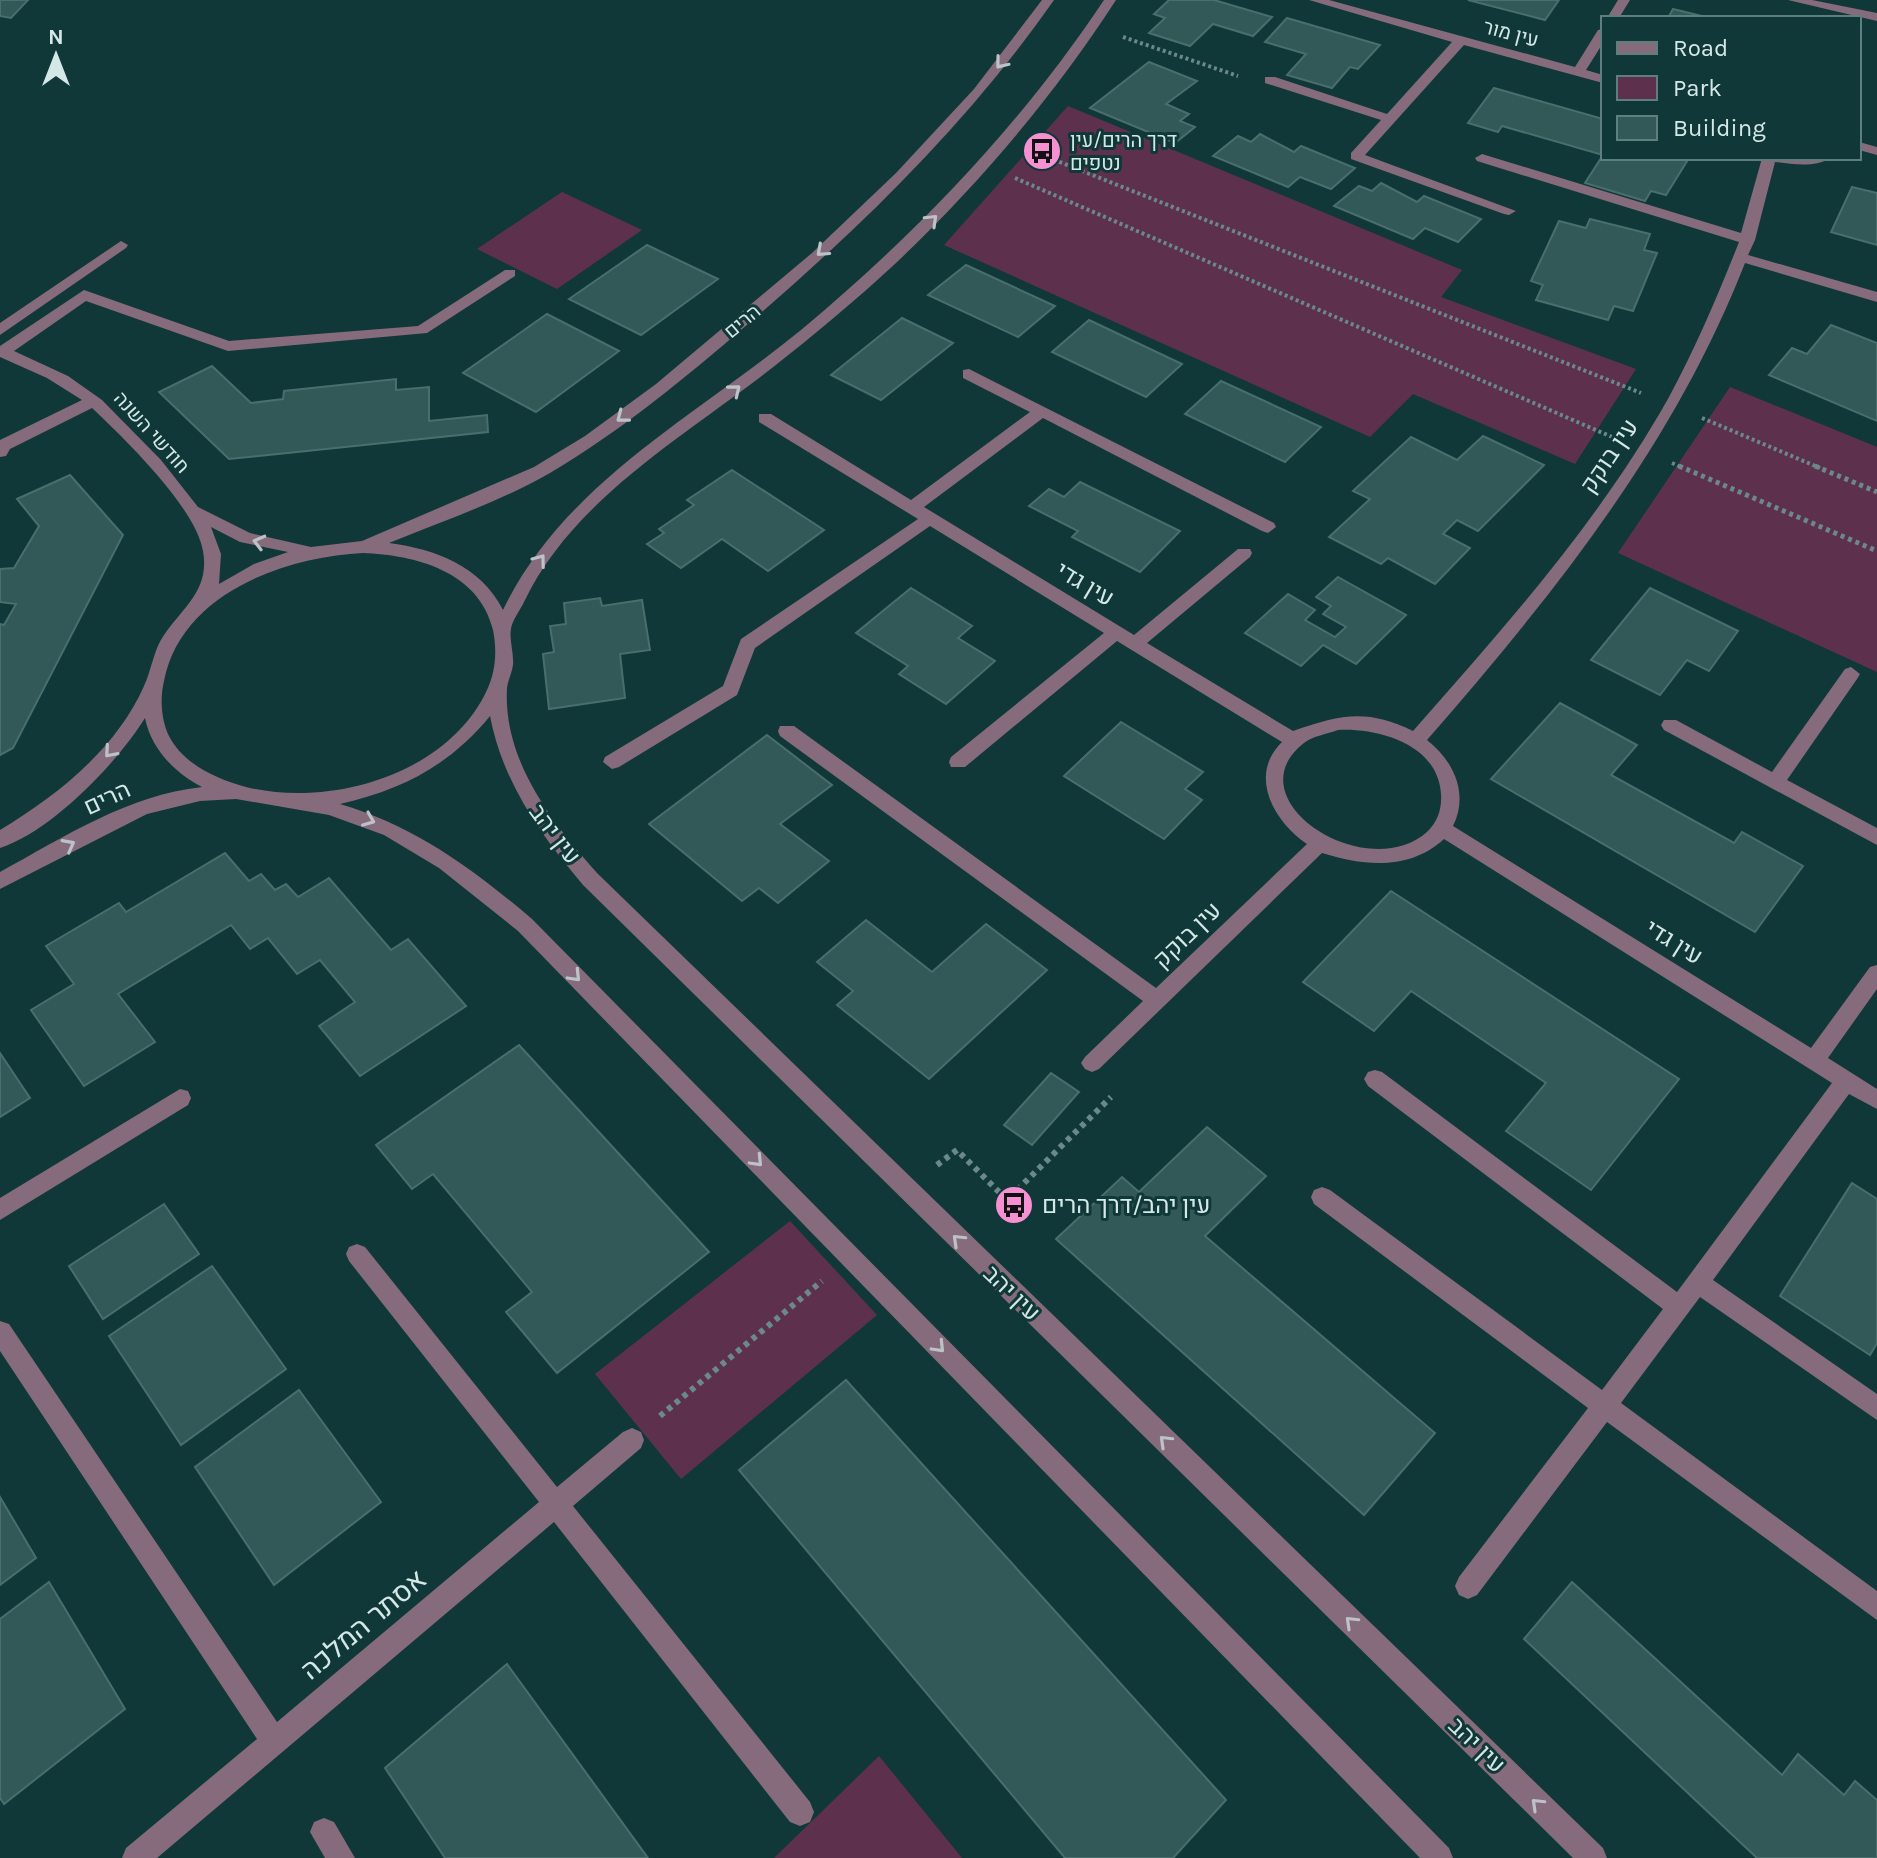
<svg xmlns="http://www.w3.org/2000/svg" width="1877" height="1858" font-family="Karla,Heebo,sans-serif">
  <style>
    .green { fill: #5d314e }
    .building { fill: #335858; stroke: #486e6e; stroke-width: 2 }
    .lines { fill: none; stroke-linecap: round; stroke-linejoin: round }
    .path-far2 { stroke: #6b8988; stroke-width: 4; stroke-dasharray: 3 3; stroke-linecap: butt }
    .path-far1 { stroke: #6b8988; stroke-width: 5; stroke-dasharray: 4 4; stroke-linecap: butt }
    .path { stroke: #6b8988; stroke-width: 6; stroke-dasharray: 5 5; stroke-linecap: butt }
    .minor { fill: #856b7b; fill-rule: evenodd }
    .oneway { stroke: #bcc2c7 }
    .labels { text-anchor: middle; stroke-width: 6; stroke-linejoin: round; paint-order: stroke }
    .far-street-label { font-size: 20px; fill: #d4e8e7; stroke: #113838 }
    .far-poi-label { font-size: 20px; fill: #d4e8e7; stroke: #113838; text-anchor: start }
    .street-label { font-size: 24px; fill: #d4e8e7; stroke: #113838 }
    .poi-label { font-size: 24px; fill: #d4e8e7; stroke: #113838; text-anchor: start }
    .near-street-label { font-size: 28px; fill: #d4e8e7; stroke: #113838 }
  </style>
  <rect width="100%" height="100%" fill="#113838"/>
  <g class="green">
    <polygon points="1068,106 1462,270 1441,297 1636,369 1575,464 1413,394 1370,437 944,245"/>
    <polygon points="562,192 642,230 557,289 477,249"/>
    <polygon points="1730,387 1877,447 1877,672 1618,553"/>
    <polygon points="790,1221 877,1315 681,1479 595,1374"/>
    <polygon points="879,1756 962,1858 774,1858"/>
  </g>
  <g class="building">
    <polygon points="0,0 28,0 11,18 0,16"/>
    <polygon points="1169,0 1214,0 1272,17 1253,36 1213,24 1190,46 1149,33 1165,18 1154,14"/>
    <polygon points="1468,0 1559,0 1545,20"/>
    <polygon points="1673,9 1710,18 1668,18"/>
    <polygon points="1287,18 1380,45 1358,69 1350,67 1332,88 1287,75 1306,54 1265,42"/>
    <polygon points="1149,62 1197,81 1166,104 1189,114 1180,121 1195,127 1175,143 1090,108"/>
    <polygon points="1494,88 1603,119 1603,158 1689,158 1666,195 1651,191 1645,201 1585,183 1603,155 1502,126 1498,132 1468,123"/>
    <polygon points="1260,134 1294,152 1301,146 1355,168 1331,189 1300,177 1288,187 1213,156 1238,136 1251,142"/>
    <polygon points="1381,183 1417,202 1424,196 1481,219 1458,242 1425,228 1413,239 1334,206 1359,186 1372,191"/>
    <polygon points="1852,187 1877,193 1877,245 1831,232"/>
    <polygon points="1590,219 1650,234 1644,250 1657,253 1633,311 1614,306 1608,320 1536,300 1543,285 1531,281 1559,221 1586,228"/>
    <polygon points="647,245 718,279 641,335 569,299"/>
    <polygon points="966,265 1055,306 1018,337 928,295"/>
    <polygon points="547,314 619,351 536,412 463,373"/>
    <polygon points="902,318 953,343 881,400 831,375"/>
    <polygon points="1089,320 1182,364 1146,397 1052,352"/>
    <polygon points="1831,325 1877,343 1877,421 1769,375 1792,348 1807,354"/>
    <polygon points="212,366 251,403 283,399 284,391 396,379 396,390 429,387 429,421 487,415 488,432 229,459 159,392"/>
    <polygon points="1221,381 1321,427 1285,462 1185,414"/>
    <polygon points="1483,436 1544,465 1478,531 1457,520 1443,534 1470,548 1435,584 1388,558 1381,564 1329,537 1370,499 1353,491 1411,437 1457,460"/>
    <polygon points="732,470 824,530 768,571 722,539 681,568 647,544 664,533 659,529 694,505 687,500"/>
    <polygon points="70,475 123,535 13,748 0,755 0,624 4,625 16,604 0,602 0,569 14,568 39,526 17,499"/>
    <polygon points="1080,482 1180,531 1140,572 1072,537 1078,531 1029,506 1049,489 1064,497"/>
    <polygon points="1338,577 1406,615 1356,664 1323,645 1301,666 1245,633 1288,594 1315,610 1305,620 1335,637 1346,627 1323,614 1331,606 1316,597"/>
    <polygon points="911,588 972,626 958,638 995,661 946,704 899,674 908,666 856,633"/>
    <polygon points="1650,588 1738,631 1709,671 1687,660 1660,695 1591,660"/>
    <polygon points="600,598 602,606 642,600 650,650 620,654 625,698 549,709 543,654 554,652 550,626 566,624 564,603"/>
    <polygon points="1560,703 1637,745 1611,775 1734,843 1742,832 1803,866 1755,932 1491,779"/>
    <polygon points="1121,722 1203,772 1185,789 1202,800 1164,839 1064,776"/>
    <polygon points="767,735 832,785 780,824 829,861 778,903 759,888 742,901 649,824"/>
    <polygon points="225,853 249,881 261,874 275,890 286,884 298,897 329,878 391,950 408,939 466,1006 360,1076 319,1026 355,1002 320,960 297,974 268,938 250,949 231,925 118,994 155,1042 84,1086 31,1010 74,984 46,946 119,903 126,912"/>
    <polygon points="1391,891 1679,1079 1591,1190 1506,1131 1546,1083 1411,991 1374,1031 1303,982"/>
    <polygon points="866,920 932,972 986,924 1047,970 929,1079 837,1005 853,991 817,962"/>
    <polygon points="519,1045 709,1252 557,1373 506,1312 532,1292 433,1174 412,1189 376,1145"/>
    <polygon points="0,1053 30,1098 0,1117"/>
    <polygon points="1051,1073 1079,1092 1032,1145 1004,1125"/>
    <polygon points="1207,1127 1266,1176 1205,1236 1435,1433 1364,1515 1056,1239 1122,1177 1139,1192"/>
    <polygon points="1852,1183 1877,1199 1877,1343 1870,1355 1780,1296"/>
    <polygon points="164,1204 199,1254 103,1319 69,1266"/>
    <polygon points="212,1266 286,1369 181,1445 109,1336"/>
    <polygon points="846,1380 1226,1800 1173,1858 1065,1858 739,1470"/>
    <polygon points="299,1390 381,1502 274,1585 195,1467"/>
    <polygon points="0,1497 36,1558 0,1585"/>
    <polygon points="49,1582 125,1709 4,1804 0,1798 0,1619"/>
    <polygon points="1572,1582 1782,1775 1798,1754 1844,1795 1855,1781 1877,1800 1877,1858 1757,1858 1524,1639"/>
    <polygon points="507,1664 648,1858 445,1858 385,1768"/>
  </g>
  <g class="lines">
    <g class="path-far2">
      <polyline points="1123,37 1238,76"/>
      <polyline points="1037,153 1641,393"/>
      <polyline points="1015,178 1612,437"/>
      <polyline points="1702,418 1820,468"/>
      <polyline points="1672,463 1683,468"/>
    </g>
    <g class="path-far1">
      <polyline points="1679,466 1877,551"/>
      <polyline points="1815,466 1877,492"/>
    </g>
    <g class="path">
      <polyline points="937,1165 957,1150 1007,1200 1111,1097"/>
      <polyline points="660,1416 822,1281"/>
    </g>
    <g class="minor">
      <path d="M1042 0H1054C968 123 862 226 748 324 685 378 621 431 550 473 499 502 443 521 389 543 435 549 481 566 503 610 564 483 696 416 801 330 917 233 1020 126 1104 0H1116C1053 97 980 183 896 263 856 300 814 335 772 368 685 436 573 499 524 602 520 610 512 621 511 629 509 640 514 653 513 665 512 673 508 680 507 688 503 761 552 822 597 873L1603 1848 1607 1858H1573L583 885C540 834 503 783 490 716 450 765 402 790 340 804 415 826 473 869 532 919L1449 1848 1453 1858H1420L518 931 439 868 384 835 329 815 236 799 200 801 147 814 0 889V872C64 837 128 795 202 787 175 773 151 749 145 718 117 763 52 831 0 848V830C58 795 116 749 144 686 152 669 153 651 164 635 183 607 210 590 203 551 196 508 124 438 92 408L10 449 6 456 0 457V440L82 400 47 378 0 357V346L84 290 229 341 418 326 505 270H515V276L427 333 228 351 86 301 14 351 68 376 102 400 161 460 198 507 250 533 311 547 362 541 534 467 585 436 656 384 812 253 896 173 974 89ZM211 527 240 542 288 552 254 564 219 584 221 554ZM363 553C415 555 479 571 493 630 497 650 496 671 487 690 448 774 331 808 246 787 217 779 182 764 168 734 161 718 160 698 164 681 181 593 285 557 363 553Z"/>
      <polygon points="1309,0 1329,0 1575,67 1598,30 1603,29 1603,43 1586,70 1603,75 1603,83 1464,45 1365,155 1516,211 1509,215 1504,214 1351,159 1351,153 1381,120 1265,83 1265,77 1275,77 1387,114 1452,42"/>
      <polygon points="1618,0 1630,0 1619,18 1607,18"/>
      <polygon points="1788,0 1812,0 1877,13 1877,21"/>
      <polygon points="1859,142 1877,147 1877,155 1859,150"/>
      <path d="M1482 154 1741 233 1762 158H1830C1815 168 1792 164 1775 162L1755 240 1748 255 1877 292V302L1745 263C1674 445 1554 594 1427 740 1454 761 1469 794 1453 826L1811 1048 1870 967 1877 965V989L1828 1058 1877 1089V1109L1849 1094 1713 1280 1877 1394V1420L1700 1297 1621 1403 1877 1591V1620L1607 1422 1477 1595 1468 1599 1459 1595 1455 1586 1459 1577 1588 1408 1314 1204 1311 1197 1314 1190 1322 1187 1330 1190 1602 1390 1663 1309 1368 1086 1364 1079 1368 1072 1375 1070 1382 1072 1677 1292 1832 1083 1444 839C1409 871 1364 866 1322 853L1099 1069 1092 1072 1085 1069 1081 1063 1085 1057 1143 1001 780 736 778 731 780 726H794L1156 988 1307 844C1273 821 1248 775 1282 742L1117 641 965 767H951L949 762 951 757 1104 633 930 526 755 648 737 695 619 767 612 769 603 762 605 757 723 686 741 639 918 519 759 422V414H771L911 500 1030 412 963 378V370L969 369 1274 523 1276 527 1268 533 1262 531 1043 418 924 507 1134 635 1238 549H1250L1252 553 1250 557 1147 643 1293 731C1340 715 1366 708 1413 731 1506 626 1600 520 1669 397 1696 347 1718 295 1739 242L1477 161 1475 158ZM1338 730C1378 728 1438 744 1441 794 1442 808 1438 822 1427 832 1365 886 1232 799 1304 743 1313 736 1327 734 1338 730Z"/>
      <polygon points="121,241 128,245 126,248 0,335 0,323"/>
      <polygon points="1851,667 1860,674 1857,679 1787,780 1877,828 1877,845 1664,730 1661,725 1664,720 1676,720 1772,772 1845,669"/>
      <polygon points="180,1089 188,1091 191,1098 188,1105 0,1220 0,1198"/>
      <polygon points="357,1244 365,1247 557,1487 623,1432 632,1428 641,1432 644,1440 641,1448 573,1506 810,1802 814,1812 810,1822 800,1826 790,1822 554,1522 157,1858 122,1858 126,1848 257,1739 0,1351 0,1321 9,1324 277,1722 539,1502 349,1261 346,1254 349,1247"/>
      <polygon points="324,1818 334,1822 355,1858 325,1858 310,1832 314,1822"/>
    </g>
  </g>
  <defs><path id="oneway-chevron" d="M-2-3.5L2.5 0L-2 3.5" fill="none" stroke-width="1.6" stroke-linecap="round" stroke-linejoin="round" transform="scale(2)"/></defs>
  <g class="oneway">
    <use href="#oneway-chevron" transform="translate(1001 63) rotate(129)"/>
    <use href="#oneway-chevron" transform="translate(932 220) rotate(-44)"/>
    <use href="#oneway-chevron" transform="translate(822 251) rotate(138)"/>
    <use href="#oneway-chevron" transform="translate(735 390) rotate(-39)"/>
    <use href="#oneway-chevron" transform="translate(622 417) rotate(142)"/>
    <use href="#oneway-chevron" transform="translate(259 542) rotate(-165)"/>
    <use href="#oneway-chevron" transform="translate(540 560) rotate(-53)"/>
    <use href="#oneway-chevron" transform="translate(110 752) rotate(131)"/>
    <use href="#oneway-chevron" transform="translate(369 820) rotate(22)"/>
    <use href="#oneway-chevron" transform="translate(69 845) rotate(-28)"/>
    <use href="#oneway-chevron" transform="translate(575 976) rotate(46)"/>
    <use href="#oneway-chevron" transform="translate(757 1161) rotate(46)"/>
    <use href="#oneway-chevron" transform="translate(958 1240) rotate(-136)"/>
    <use href="#oneway-chevron" transform="translate(939 1347) rotate(46)"/>
    <use href="#oneway-chevron" transform="translate(1165 1441) rotate(-136)"/>
    <use href="#oneway-chevron" transform="translate(1351 1622) rotate(-136)"/>
    <use href="#oneway-chevron" transform="translate(1537 1804) rotate(-136)"/>
  </g>
  <defs>
    <symbol id="bus-disc" viewBox="-11 -11 22 22"><circle r="9.5" fill="#f591d2" stroke="#113838"/><path d="M-5-6H5V4H4V6H2V4H-2V6H-4V4H-5ZM-3.5-4V0h7V-4ZM-3.5 1.2v1.5H-2V1.2ZM2 1.2v1.5H3.5V1.2Z" fill="#111"/></symbol>
  </defs>
  <g fill-rule="evenodd">
    <use href="#bus-disc" x="1020" y="129" width="44" height="44"/>
    <use href="#bus-disc" x="992" y="1183" width="44" height="44"/>
  </g>
  <g class="labels">
    <g class="far-street-label">
      <text transform="translate(1511 33) rotate(15)" y="7">עין מור</text>
      <text transform="translate(742 321) rotate(-40)" y="7">הרים</text>
      <text transform="translate(152 432) rotate(48)" y="7">חודשי השנה</text>
    </g>
    <g class="far-poi-label">
      <text x="1070" y="147">דרך הרים/עין<tspan x="1070" dy="23">נטפים</tspan></text>
    </g>
    <g class="street-label">
      <text transform="translate(1609 456) rotate(-56)" y="8">עין בוקק</text>
      <text transform="translate(1085 584) rotate(31)" y="8">עין גדי</text>
      <text transform="translate(107 798) rotate(-25)" y="8">הרים</text>
      <text transform="translate(555 834) rotate(53)" y="8">עין יהב</text>
      <text transform="translate(1187 935) rotate(-44)" y="8">עין בוקק</text>
      <text transform="translate(1674 942) rotate(32)" y="8">עין גדי</text>
      <text transform="translate(1012 1293) rotate(44)" y="8">עין יהב</text>
      <text transform="translate(1477 1745) rotate(44)" y="8">עין יהב</text>
    </g>
    <g class="poi-label">
      <text x="1042" y="1213">עין יהב/דרך הרים</text>
    </g>
    <g class="near-street-label">
      <text transform="translate(363 1624) rotate(-40)" y="10">אסתר המלכה</text>
    </g>
  </g>
  <rect x="1601" y="16" width="260" height="144" fill="#113838" stroke="#5f7e7e" stroke-width="2"/>
  <rect x="1617" y="42" width="40" height="12" fill="#856b7b" stroke="#5f7e7e" stroke-width="2"/>
  <text x="1673" y="56" font-size="24" fill="#d4e8e7">Road</text>
  <rect x="1617" y="76" width="40" height="24" fill="#5d314e" stroke="#5f7e7e" stroke-width="2"/>
  <text x="1673" y="96" font-size="24" fill="#d4e8e7">Park</text>
  <rect x="1617" y="116" width="40" height="24" fill="#335858" stroke="#5f7e7e" stroke-width="2"/>
  <text x="1673" y="136" font-size="24" fill="#d4e8e7">Building</text>
  <g transform="translate(56 56)" stroke="#113838" stroke-width="6" paint-order="stroke">
  <path d="M0-6L14 30L0 20L-14 30Z" fill="#d4e8e7"/>
  <text y="-12" font-size="22" font-weight="bold" text-anchor="middle" fill="#d4e8e7">N</text>
  </g>
</svg>
